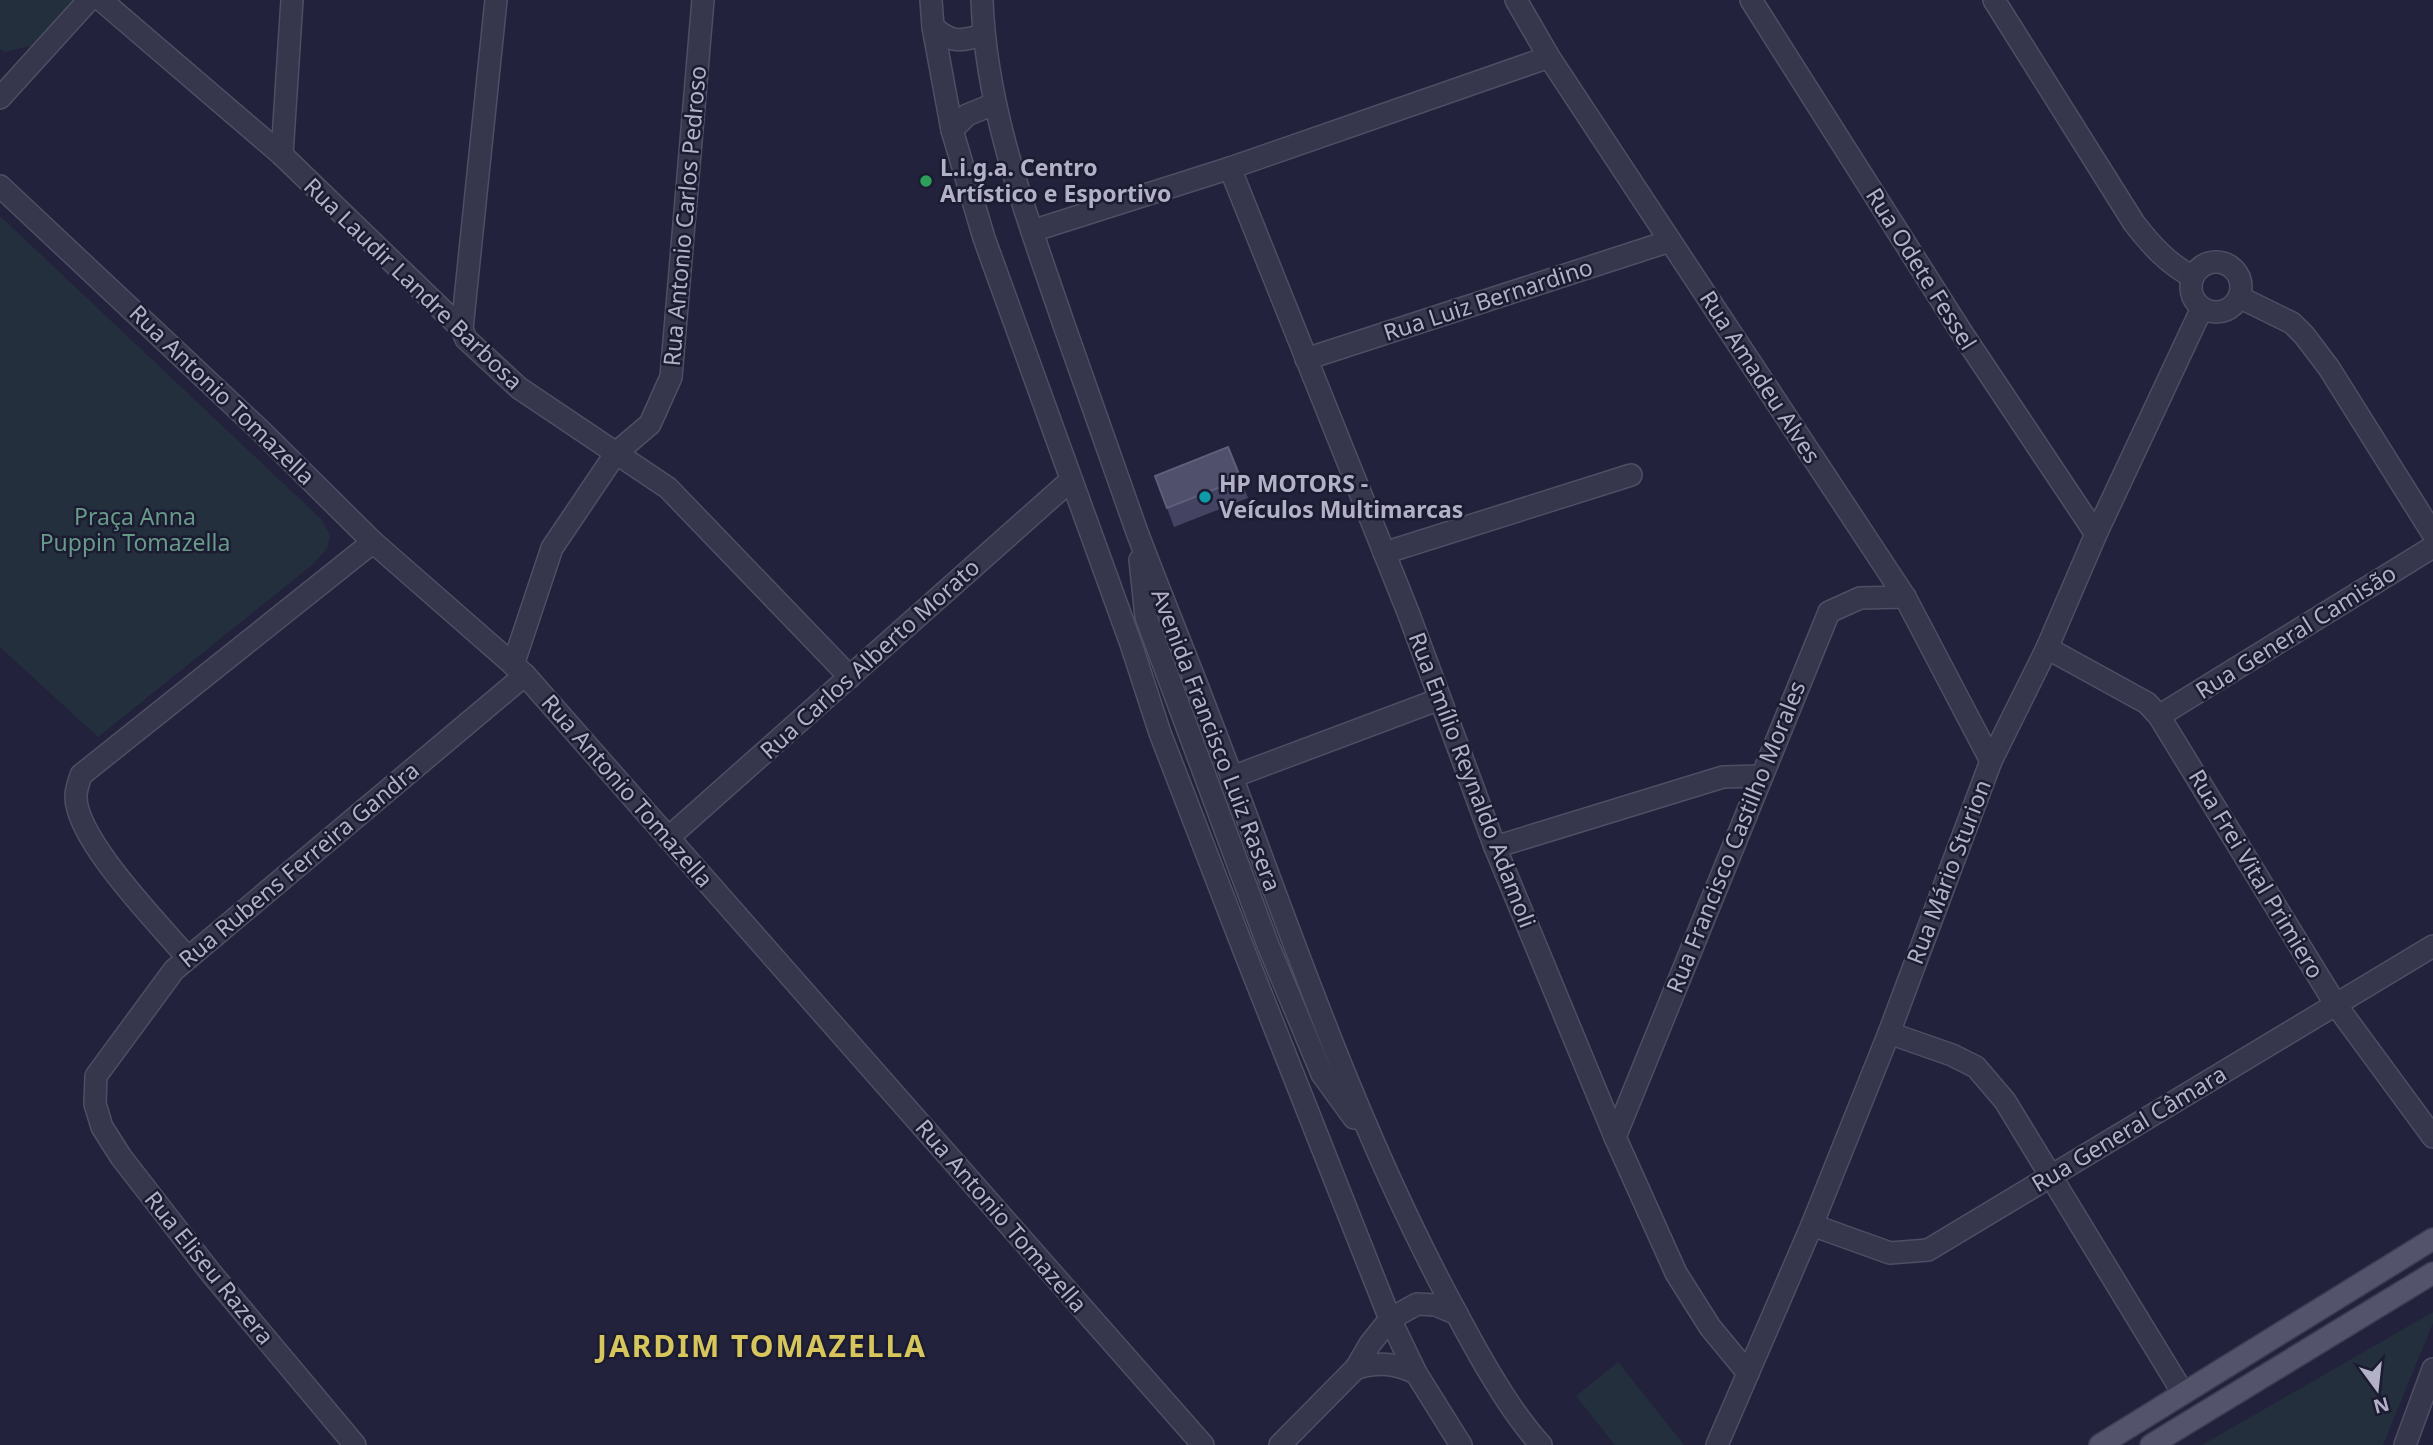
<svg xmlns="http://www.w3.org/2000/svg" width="2433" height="1445" font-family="'Noto Sans',sans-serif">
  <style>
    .green { fill: #242f3d }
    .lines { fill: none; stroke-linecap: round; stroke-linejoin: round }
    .minor-casing { stroke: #4e4e64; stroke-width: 24 }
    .major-casing { stroke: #3c3c52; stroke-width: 24 }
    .minor { stroke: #36364c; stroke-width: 21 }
    .major { stroke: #54536c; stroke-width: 21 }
    .wall { fill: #444462 }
    .building { fill: #50506d; stroke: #5f5f7b; stroke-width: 2 }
    .leisure-dot { fill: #2e9e5b; stroke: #1b1b31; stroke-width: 2.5 }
    .culture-dot { fill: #0f9aa8; stroke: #1b1b31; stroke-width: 2.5 }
    .labels { text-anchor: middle; stroke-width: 5; stroke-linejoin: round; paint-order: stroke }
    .poi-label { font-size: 23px; font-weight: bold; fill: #b2b1c8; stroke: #1b1b31; text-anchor: start }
    .street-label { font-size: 23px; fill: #b2b1c8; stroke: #1b1b31 }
    .park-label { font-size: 23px; fill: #679a88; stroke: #1b1b31 }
    .district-label { font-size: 30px; font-weight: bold; letter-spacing: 2px; fill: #d7c65c; stroke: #1b1b31 }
  </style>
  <rect width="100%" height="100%" fill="#22223c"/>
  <g class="green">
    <polygon points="0,0 81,0 38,44 5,52 0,49"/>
    <polygon points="0,216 322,520 330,535 327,549 312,565 98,737 0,647"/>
    <polygon points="2433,1312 2433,1323 2383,1445 2202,1445"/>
    <polygon points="1618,1362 1684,1445 1615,1445 1576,1396"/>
  </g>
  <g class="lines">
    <defs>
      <g id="minor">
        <polyline points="101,0 282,155 462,329 466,339 519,388 668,488 850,677"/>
        <polyline points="931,0 933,27 952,130 984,238 1131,644 1160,733 1245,953 1390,1319 1416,1373 1461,1445"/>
        <path d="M982 0C986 113 1028 219 1064 325 1089 394 1112 463 1137 532 1160 593 1185 653 1208 714 1282 906 1346 1103 1442 1286 1468 1335 1504 1405 1541 1445"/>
        <polyline points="1516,0 1549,57 1905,597 1991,761"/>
        <polyline points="1751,0 1962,333 2096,534"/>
        <path d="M1994 0 2134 223C2151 245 2168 264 2193 277"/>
        <path d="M933 27C953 44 959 41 983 35"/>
        <polyline points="0,98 89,0"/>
        <polyline points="952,130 967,115 994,104"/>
        <polyline points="282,155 292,0"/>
        <polyline points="1230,168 1408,612 1495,847 1615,1137 1676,1273 1710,1327 1748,1373"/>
        <polyline points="0,186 262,432 373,542 525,675 1203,1445"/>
        <polyline points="1032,231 1230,168 1549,57"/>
        <circle cx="2216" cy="287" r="25"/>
        <polyline points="2239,297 2292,323 2304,335 2329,368 2433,534"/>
        <polyline points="462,329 496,0"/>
        <polyline points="1306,359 1670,241"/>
        <polyline points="1384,553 1631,475"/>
        <polyline points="1140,560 1146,617 1268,945 1322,1074 1354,1118"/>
        <polyline points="2047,648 2147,703 2159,716 2336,1005 2433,1137"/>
        <polyline points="513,665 552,548 616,453 650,424 671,377 703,0"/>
        <polyline points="2159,716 2433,547"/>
        <polyline points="1232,777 1440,699"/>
        <polyline points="668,838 1071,480"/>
        <polyline points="1495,847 1723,777 1762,776"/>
        <path d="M188 958C159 924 75 839 76 796 76 789 79 782 81 775L373 542"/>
        <polyline points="1889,1033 1952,1055 1976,1067 2005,1101 2183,1393"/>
        <polyline points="1615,1137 1829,612 1860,598 1905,597"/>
        <polyline points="1812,1225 1890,1253 1928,1250 2433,946"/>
        <path d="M1356 1368C1380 1362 1394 1363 1416 1373"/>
        <polyline points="355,1445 211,1273 121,1157 102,1127 95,1104 96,1076 174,970 525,675"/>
        <polyline points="1280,1445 1356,1368 1370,1344 1390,1319 1417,1304 1436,1305 1457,1314"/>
        <polyline points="1717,1445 1812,1225 1889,1033 1991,761 2047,648 2096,534 2202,308"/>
        <polyline points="2405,1445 2433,1369"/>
      </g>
      <g id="major">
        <polyline points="2100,1445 2433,1239"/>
        <polyline points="2151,1445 2433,1273"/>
      </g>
    </defs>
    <use href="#minor" class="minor-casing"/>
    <use href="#major" class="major-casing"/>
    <use href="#minor" class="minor"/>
    <use href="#major" class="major"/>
  </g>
  <polygon class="wall" points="1228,447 1248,498 1174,527 1155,476"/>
  <polygon class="building" points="1228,447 1241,479 1167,508 1155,476"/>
  <circle class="leisure-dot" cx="926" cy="181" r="7"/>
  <circle class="culture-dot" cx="1205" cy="497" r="7"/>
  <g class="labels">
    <g class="poi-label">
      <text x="940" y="176">L.i.g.a. Centro<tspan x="940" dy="26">Artístico e Esportivo</tspan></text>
      <text x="1219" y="492">HP MOTORS -<tspan x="1219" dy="26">Veículos Multimarcas</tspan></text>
    </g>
    <g class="street-label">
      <text transform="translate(685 216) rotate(-85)" y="8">Rua Antonio Carlos Pedroso</text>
      <text transform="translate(1921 269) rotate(58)" y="8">Rua Odete Fessel</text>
      <text transform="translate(413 284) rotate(44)" y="8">Rua Laudir Landre Barbosa</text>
      <text transform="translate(1488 300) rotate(-18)" y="8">Rua Luiz Bernardino</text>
      <text transform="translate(1760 377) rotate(57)" y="8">Rua Amadeu Alves</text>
      <text transform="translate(222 395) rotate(44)" y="8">Rua Antonio Tomazella</text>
      <text transform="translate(2296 632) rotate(-32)" y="8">Rua General Camisão</text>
      <text transform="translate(870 659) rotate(-42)" y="8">Rua Carlos Alberto Morato</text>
      <text transform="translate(1216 740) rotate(69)" y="8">Avenida Francisco Luiz Rasera</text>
      <text transform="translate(1472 780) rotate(69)" y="8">Rua Emílio Reynaldo Adamoli</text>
      <text transform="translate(627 791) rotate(49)" y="8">Rua Antonio Tomazella</text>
      <text transform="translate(1736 837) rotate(-68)" y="8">Rua Francisco Castilho Morales</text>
      <text transform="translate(299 865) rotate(-40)" y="8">Rua Rubens Ferreira Gandra</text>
      <text transform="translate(1949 872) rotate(-69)" y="8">Rua Mário Sturion</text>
      <text transform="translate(2256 874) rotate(59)" y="8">Rua Frei Vital Primiero</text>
      <text transform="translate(2129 1129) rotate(-31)" y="8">Rua General Câmara</text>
      <text transform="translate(1001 1216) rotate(49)" y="8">Rua Antonio Tomazella</text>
      <text transform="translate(209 1268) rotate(51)" y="8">Rua Eliseu Razera</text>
    </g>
    <g class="park-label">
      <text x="135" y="525">Praça Anna<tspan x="135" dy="26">Puppin Tomazella</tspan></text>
    </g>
    <g class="district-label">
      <text x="762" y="1357">JARDIM TOMAZELLA</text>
    </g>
  </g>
  <g transform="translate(2377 1389) rotate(165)" stroke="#1b1b31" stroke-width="5" paint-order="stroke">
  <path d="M0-5L12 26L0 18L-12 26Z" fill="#b2b1c8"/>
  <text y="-10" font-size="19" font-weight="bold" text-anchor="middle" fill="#b2b1c8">N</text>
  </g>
</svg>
